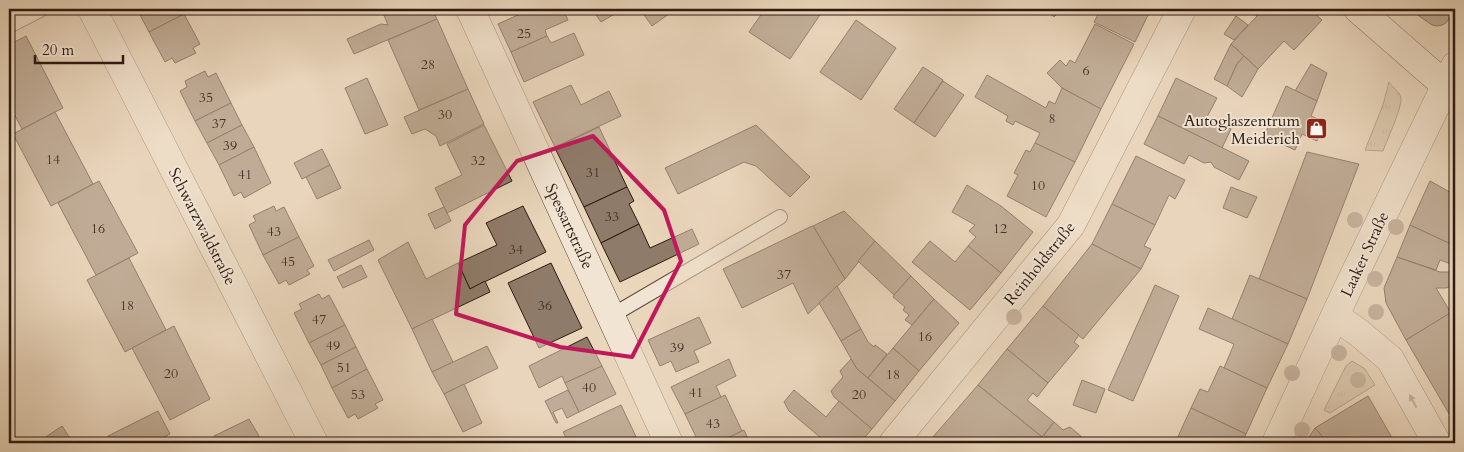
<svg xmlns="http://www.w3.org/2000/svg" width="1464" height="452" font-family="Cardo,serif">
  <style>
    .grass { fill: url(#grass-tufts); stroke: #7b6858 }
    .building { fill: #8f7b69; stroke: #2d1911 }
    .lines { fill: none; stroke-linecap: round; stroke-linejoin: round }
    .service-casing { stroke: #5c483c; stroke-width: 16 }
    .minor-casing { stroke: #5c483c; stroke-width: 29 }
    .secondary-casing { stroke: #2d1911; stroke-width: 29 }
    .service { stroke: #f1e4d3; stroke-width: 14 }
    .minor { stroke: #f1e4d3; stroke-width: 28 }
    .secondary { stroke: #f1e4d3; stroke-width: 28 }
    .tree { fill: #9b8875 }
    .oneway { fill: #99897c }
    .marked { fill: none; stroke: #c2185b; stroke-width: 4; stroke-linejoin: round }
    .labels { text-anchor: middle; stroke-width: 4; stroke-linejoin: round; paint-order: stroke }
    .number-label { font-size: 14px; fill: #463227 }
    .poi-label { font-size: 16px; fill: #2d1911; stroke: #f1e4d3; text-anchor: end }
    .street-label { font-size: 16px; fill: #2d1911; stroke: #f1e4d3 }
  </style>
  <defs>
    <pattern id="grass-tufts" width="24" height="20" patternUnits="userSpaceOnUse" patternTransform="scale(1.25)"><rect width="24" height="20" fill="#c9b69e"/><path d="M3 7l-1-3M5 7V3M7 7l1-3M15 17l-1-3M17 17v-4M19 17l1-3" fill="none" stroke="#ad9c87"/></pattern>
  </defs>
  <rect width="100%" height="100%" fill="#e9d6bb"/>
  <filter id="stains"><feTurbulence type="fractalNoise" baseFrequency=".004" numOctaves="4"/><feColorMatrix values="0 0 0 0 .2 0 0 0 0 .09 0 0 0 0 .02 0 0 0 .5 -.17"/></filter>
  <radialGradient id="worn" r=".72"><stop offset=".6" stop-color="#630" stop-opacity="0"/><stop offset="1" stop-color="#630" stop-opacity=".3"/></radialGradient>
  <g class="grass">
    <path d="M1389 82C1392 87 1400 92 1401 98 1402 108 1387 140 1383 151L1365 150 1383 105Z"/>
    <polygon points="1352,361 1365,369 1375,385 1330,413 1324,410 1346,366"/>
  </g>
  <g class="building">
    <polygon points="137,9 181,9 184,14 149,32"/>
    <polygon points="374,9 432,9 437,19 354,54 347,39 381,24 388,25 383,13 377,15"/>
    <polygon points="531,9 563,9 568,20 545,30 547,36 511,52 498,24"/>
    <polygon points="592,9 623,9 601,22"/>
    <polygon points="640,9 676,9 652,26"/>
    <polygon points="765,9 824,9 790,59 749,32"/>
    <polygon points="1045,9 1062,9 1054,17"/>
    <polygon points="1101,9 1151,9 1135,42 1094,22"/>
    <polygon points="1248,9 1310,9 1322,20 1294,50 1284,41 1258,69 1231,44 1257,16"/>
    <polygon points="1409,9 1455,9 1446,23 1442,25 1437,26 1432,25"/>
    <polygon points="184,14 200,44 193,48 196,53 175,63 172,58 165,62 149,32"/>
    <polygon points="1236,16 1248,25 1234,40 1224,34"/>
    <polygon points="437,19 468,89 419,110 388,40"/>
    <polygon points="856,20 896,48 861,100 820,72"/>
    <polygon points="1095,24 1134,44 1101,109 1062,88 1047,73 1060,60 1066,66 1070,60 1075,63"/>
    <polygon points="574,33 584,55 524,82 511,52 547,36 551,43"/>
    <polygon points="26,36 63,108 22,129 9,104 9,45"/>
    <polygon points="1231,44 1244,56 1237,64 1227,86 1214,79"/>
    <polygon points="1244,56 1258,69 1242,97 1227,86 1237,64"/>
    <polygon points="1311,64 1327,73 1317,101 1295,91"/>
    <polygon points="923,67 943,80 914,123 894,109"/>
    <polygon points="205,71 208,77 216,73 231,103 195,121 180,91 187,87 185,81"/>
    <polygon points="987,75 1046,108 1049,101 1055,104 1062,88 1101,109 1075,162 1035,143 1040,133 1015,121 1013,125 1006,121 1008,116 975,97"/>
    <polygon points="367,78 388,125 365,134 345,88"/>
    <polygon points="1176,78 1217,98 1207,117 1231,129 1222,148 1158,116"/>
    <polygon points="943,81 964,95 935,137 914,123"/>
    <polygon points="571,85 581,105 609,91 621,116 555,147 533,102"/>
    <polygon points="1286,86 1317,101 1311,116 1325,122 1317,141 1302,134 1295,150 1264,136"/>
    <polygon points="468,89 484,124 440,146 436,136 425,129 412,134 404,117"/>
    <polygon points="231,103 242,125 207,143 195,121"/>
    <polygon points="55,112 93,184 51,206 13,134"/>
    <polygon points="1158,116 1249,161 1239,180 1214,167 1211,162 1204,163 1189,155 1184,164 1144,144"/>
    <polygon points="242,125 254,147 219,165 207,143"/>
    <polygon points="484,125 512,181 447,213 435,188 462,175 447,144"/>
    <polygon points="756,125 810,177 790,197 756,166 744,162 678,194 665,168"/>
    <polygon points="599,127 627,187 584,207 555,148"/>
    <polygon points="1035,143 1075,162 1046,217 1007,196 1018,175 1014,173 1026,150 1030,152"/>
    <polygon points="254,147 271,183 244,198 241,192 234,196 219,165"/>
    <polygon points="322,149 330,165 302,179 294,163"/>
    <polygon points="1307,152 1359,164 1307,299 1259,279"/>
    <polygon points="1136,156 1185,180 1175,199 1169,195 1155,225 1112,204"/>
    <polygon points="330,165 341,188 317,199 306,177"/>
    <polygon points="99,181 138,253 96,275 58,203"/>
    <polygon points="1430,181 1455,195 1455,246 1410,225"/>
    <polygon points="967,185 1001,206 1033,232 1001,273 968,246 976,237 969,231 975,225 952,212"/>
    <polygon points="627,187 634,201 629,204 639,224 601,243 584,207"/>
    <polygon points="1231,187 1257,197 1247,218 1223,208"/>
    <polygon points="1112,204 1155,225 1144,246 1151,249 1141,269 1092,244"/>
    <polygon points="274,206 276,211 284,207 299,237 263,255 249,225 256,221 253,216"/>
    <polygon points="523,206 546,252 470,289 458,263 497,245 486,223"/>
    <polygon points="444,207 451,221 435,229 428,214"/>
    <polygon points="844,211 875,241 845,279 813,226"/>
    <polygon points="639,224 650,248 692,229 699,244 620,282 601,243"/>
    <polygon points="1410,225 1455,246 1455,253 1451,264 1440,260 1436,270 1397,257"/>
    <polygon points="812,226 813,226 845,279 808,314 793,283 742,308 723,269"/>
    <polygon points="299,237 314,266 307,270 310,274 289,285 286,280 279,284 263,255"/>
    <polygon points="369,240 374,250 334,271 328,260"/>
    <polygon points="875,241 911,276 894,295 858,261"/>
    <polygon points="930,241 955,262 968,246 1001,273 970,310 912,262"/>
    <polygon points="408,242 426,279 458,263 470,289 485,281 490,292 412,329 378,260"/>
    <polygon points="1092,244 1141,269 1083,339 1043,306"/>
    <polygon points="1397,257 1440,272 1454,272 1453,285 1446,288 1436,288 1451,313 1406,340 1386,303 1384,288"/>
    <polygon points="129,258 166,330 125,352 87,280"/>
    <polygon points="551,263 582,328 539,348 508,283"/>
    <polygon points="361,265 367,277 343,288 337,277"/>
    <polygon points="1250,275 1307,299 1288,344 1232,319"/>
    <polygon points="911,276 934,299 912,325 905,320 909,315 903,310 905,307 893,297 894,295"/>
    <polygon points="1155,285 1179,296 1133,401 1108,390"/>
    <polygon points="837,286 861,329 841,341 819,303"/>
    <polygon points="319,294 322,299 329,295 345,325 309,343 294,313 302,309 299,304"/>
    <polygon points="934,299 959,323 919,371 893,348"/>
    <polygon points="1043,306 1079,335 1074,342 1079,346 1048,383 1007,349"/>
    <polygon points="1208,308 1288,344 1267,388 1224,368 1234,344 1199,329"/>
    <polygon points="1455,310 1455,424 1406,340"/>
    <polygon points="699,317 711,343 694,351 699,362 676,372 671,361 660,366 648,340"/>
    <polygon points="432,319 453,362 432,372 412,329"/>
    <polygon points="345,325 356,347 321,365 309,343"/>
    <polygon points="174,326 210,399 170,420 132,348"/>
    <polygon points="861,329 868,342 874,347 875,345 887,354 868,378 857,369 841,341"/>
    <polygon points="587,337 602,366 565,383 562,376 539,388 529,366"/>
    <polygon points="487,346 498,368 444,394 432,372"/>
    <polygon points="356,347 367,369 332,388 321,365"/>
    <polygon points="893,348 919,371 895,401 868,378"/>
    <polygon points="1007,349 1048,383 1037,397 1033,393 1027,400 1054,422 1042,437 978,385"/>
    <polygon points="729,359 736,376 716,386 721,397 685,414 671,387"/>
    <polygon points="851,359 857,369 895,401 872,429 834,397 831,391 843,377 840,371"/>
    <polygon points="602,366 616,394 579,412 565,383"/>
    <polygon points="1220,366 1267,388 1246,434 1191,408 1200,389 1208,392"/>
    <polygon points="367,369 383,400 375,404 378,408 358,419 355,414 348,418 332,388"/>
    <polygon points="1082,380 1105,389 1096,413 1073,405"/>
    <polygon points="464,384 482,423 463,432 444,394"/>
    <polygon points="978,385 1042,437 1050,443 941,443 933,437"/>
    <polygon points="568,390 579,412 567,418 562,408 553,412 558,423 556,423 545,401"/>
    <polygon points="794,390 826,417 839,401 872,429 860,443 827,443 789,411 784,402"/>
    <polygon points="725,395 742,431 717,443 699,443 685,414"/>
    <polygon points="1368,396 1395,443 1328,443 1315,428"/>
    <polygon points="621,405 639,443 569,443 563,432"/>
    <polygon points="1191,408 1246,434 1242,443 1187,443 1177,439"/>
    <polygon points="158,411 170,434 152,443 111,443 108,436"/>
    <polygon points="249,419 263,443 218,443 214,436"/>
    <polygon points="1054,422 1063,430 1070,427 1089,443 1055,443 1044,435"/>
    <polygon points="62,426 73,443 37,443"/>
    <polygon points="1315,428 1328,443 1305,443"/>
    <polygon points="744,430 750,443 717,443 742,431"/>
    <polygon points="405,437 409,443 393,443"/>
    <polygon points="933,437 941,443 928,443"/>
  </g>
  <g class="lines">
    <defs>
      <g id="service">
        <polyline points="9,26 42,9"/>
        <polyline points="611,316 780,217"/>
      </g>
      <g id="minor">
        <polyline points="92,9 314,443"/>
        <polyline points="470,9 669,443"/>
        <polyline points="1335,316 1359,333 1390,359 1437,443"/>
        <polyline points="893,443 1071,225 1182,9"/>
        <polyline points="1276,443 1346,292 1455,66"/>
      </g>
      <polyline id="secondary" points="1358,9 1445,85 1455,90"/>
    </defs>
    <use href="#service" class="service-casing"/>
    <use href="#minor" class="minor-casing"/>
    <use href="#secondary" class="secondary-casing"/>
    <use href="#service" class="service"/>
    <use href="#minor" class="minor"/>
    <use href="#secondary" class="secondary"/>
  </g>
  <g class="tree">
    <circle cx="1355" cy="220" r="8"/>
    <circle cx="1396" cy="227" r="8"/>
    <circle cx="1375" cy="279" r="8"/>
    <circle cx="1376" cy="312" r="8"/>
    <circle cx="1014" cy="317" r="8"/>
    <circle cx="1339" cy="353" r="8"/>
    <circle cx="1292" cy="373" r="8"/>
    <circle cx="1358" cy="380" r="8"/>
    <circle cx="1302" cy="430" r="8"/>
  </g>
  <defs><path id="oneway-solid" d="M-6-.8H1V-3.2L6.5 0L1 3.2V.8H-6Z" transform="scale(1.25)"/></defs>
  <use class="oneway" href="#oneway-solid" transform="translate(1413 401) rotate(-119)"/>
  <path d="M0 0H1464V452H0ZM593 136 664 210 681 261 632 357 560 347 456 314 465 225 517 161Z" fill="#e9d6bb" fill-opacity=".55" fill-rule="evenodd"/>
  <path class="marked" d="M593 136 664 210 681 261 632 357 560 347 456 314 465 225 517 161Z"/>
  <defs>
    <symbol id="shop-square" viewBox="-11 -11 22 22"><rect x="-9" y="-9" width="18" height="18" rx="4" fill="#8f2418" stroke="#f1e4d3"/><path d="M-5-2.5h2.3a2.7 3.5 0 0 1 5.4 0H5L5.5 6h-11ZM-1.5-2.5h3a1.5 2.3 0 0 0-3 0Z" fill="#fff"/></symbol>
  </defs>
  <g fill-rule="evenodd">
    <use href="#shop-square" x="1304" y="116" width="25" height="25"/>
  </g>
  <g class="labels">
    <g class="number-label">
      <text x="524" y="38">25</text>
      <text x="428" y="69">28</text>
      <text x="1086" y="75">6</text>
      <text x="206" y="102">35</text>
      <text x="445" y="119">30</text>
      <text x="1052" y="123">8</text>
      <text x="219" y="128">37</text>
      <text x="230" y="150">39</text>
      <text x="53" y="164">14</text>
      <text x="478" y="165">32</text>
      <text x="593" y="177">31</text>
      <text x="245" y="179">41</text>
      <text x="1038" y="190">10</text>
      <text x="612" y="221">33</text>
      <text x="98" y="233">16</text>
      <text x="1000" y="233">12</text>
      <text x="274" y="236">43</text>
      <text x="516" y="254">34</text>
      <text x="288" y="266">45</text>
      <text x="784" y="279">37</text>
      <text x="127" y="310">18</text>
      <text x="545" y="310">36</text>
      <text x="319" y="324">47</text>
      <text x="925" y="341">16</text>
      <text x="333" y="350">49</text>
      <text x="677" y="352">39</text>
      <text x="344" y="372">51</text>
      <text x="171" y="378">20</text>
      <text x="893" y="379">18</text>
      <text x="589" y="392">40</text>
      <text x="696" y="397">41</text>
      <text x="358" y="399">53</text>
      <text x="859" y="399">20</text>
      <text x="713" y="428">43</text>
    </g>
    <g class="poi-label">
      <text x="1300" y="126">Autoglaszentrum<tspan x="1300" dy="18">Meiderich</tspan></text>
    </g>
    <g class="street-label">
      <text transform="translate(203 226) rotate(63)" y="6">Schwarzwaldstraße</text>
      <text transform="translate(570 226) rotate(65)" y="6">Spessartstraße</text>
      <text transform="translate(1364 254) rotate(-65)" y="6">Laaker Straße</text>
      <text transform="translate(1039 263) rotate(-51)" y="6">Reinholdstraße</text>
    </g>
  </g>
  <rect width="1464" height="452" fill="none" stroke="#e9d6bb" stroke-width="30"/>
  <rect x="10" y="10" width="1444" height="432" fill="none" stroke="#2d1911" stroke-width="2.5"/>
  <rect x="15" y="15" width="1434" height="422" fill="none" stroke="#2d1911"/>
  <path d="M35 55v8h88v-8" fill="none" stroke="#2d1911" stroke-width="2.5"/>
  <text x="42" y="55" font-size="15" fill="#2d1911" stroke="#f1e4d3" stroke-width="4" paint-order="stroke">20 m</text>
  <rect width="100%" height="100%" filter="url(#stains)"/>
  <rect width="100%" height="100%" fill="url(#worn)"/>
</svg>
